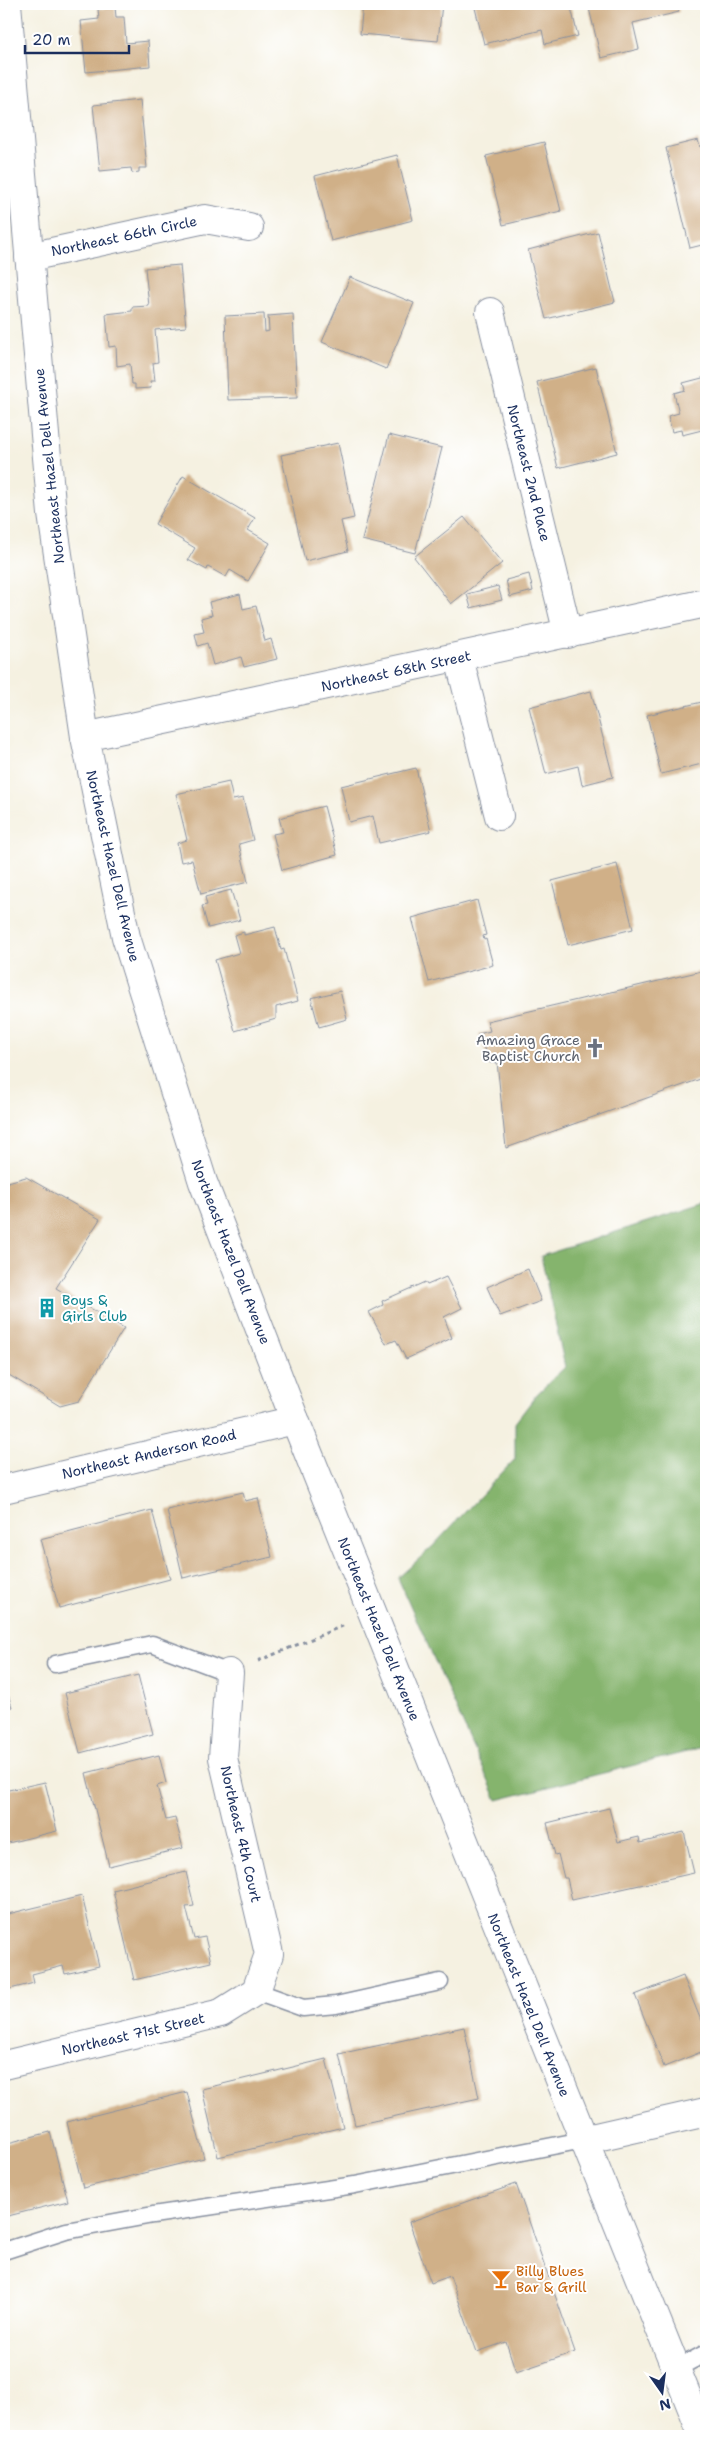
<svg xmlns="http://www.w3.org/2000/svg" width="710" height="2440" font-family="'Shantell Sans',sans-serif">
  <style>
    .forest { fill: #85b46d; stroke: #507266 }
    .building { fill: #d0b088 }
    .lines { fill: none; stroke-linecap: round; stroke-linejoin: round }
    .service-casing { stroke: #8890a0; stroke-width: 19 }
    .minor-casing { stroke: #8890a0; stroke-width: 30 }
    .tertiary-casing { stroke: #8890a0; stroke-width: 30 }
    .secondary-casing { stroke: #8890a0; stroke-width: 30 }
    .path { stroke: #8890a0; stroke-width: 3; stroke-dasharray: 4 4; stroke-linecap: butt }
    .service { stroke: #fff; stroke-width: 16 }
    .minor { stroke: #fff; stroke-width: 28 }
    .tertiary { stroke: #fff; stroke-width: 28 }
    .secondary { stroke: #fff; stroke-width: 28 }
    .labels { text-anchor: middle; stroke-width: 4; stroke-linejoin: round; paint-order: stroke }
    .street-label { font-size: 14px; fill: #1b2f5e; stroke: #fff }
    .worship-label { font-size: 14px; fill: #5b616d; stroke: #fff; text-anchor: end }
    .culture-label { font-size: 14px; fill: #0d838f; stroke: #fff; text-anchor: start }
    .food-label { font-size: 14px; fill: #c56008; stroke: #fff; text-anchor: start }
  </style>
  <rect width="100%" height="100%" fill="#fff"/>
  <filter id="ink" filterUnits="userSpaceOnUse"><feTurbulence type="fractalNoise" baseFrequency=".02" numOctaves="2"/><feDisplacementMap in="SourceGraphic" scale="10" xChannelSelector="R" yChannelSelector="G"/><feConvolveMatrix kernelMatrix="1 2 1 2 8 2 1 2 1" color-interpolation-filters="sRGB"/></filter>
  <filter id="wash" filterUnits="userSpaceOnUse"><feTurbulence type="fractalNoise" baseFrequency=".0096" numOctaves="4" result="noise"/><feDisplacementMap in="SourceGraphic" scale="20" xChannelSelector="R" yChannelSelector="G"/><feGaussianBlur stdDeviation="1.12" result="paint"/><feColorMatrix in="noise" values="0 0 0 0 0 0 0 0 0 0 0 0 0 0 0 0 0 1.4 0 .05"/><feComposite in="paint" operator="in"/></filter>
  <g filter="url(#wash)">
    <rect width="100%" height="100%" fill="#f5f1e1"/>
    <polygon class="forest" points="706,1203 706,1747 497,1800 398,1578 433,1546 515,1459 515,1423 537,1394 565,1367 541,1256"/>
    <g id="blocks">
      <g class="building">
        <polygon points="363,4 442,4 438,41 360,34"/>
        <polygon points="474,4 570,4 578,36 545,44 542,30 484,44"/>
        <polygon points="588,4 677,4 679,12 633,23 639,49 601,58"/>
        <polygon points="115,7 116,17 124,17 126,43 148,41 150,66 86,72 81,21 99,19 98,9"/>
        <polygon points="140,100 147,168 139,168 139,172 132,173 131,168 100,171 93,105"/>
        <polygon points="698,140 700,147 706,146 706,244 690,248 666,148"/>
        <polygon points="544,142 561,211 503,225 486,156"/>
        <polygon points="397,155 413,220 331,241 315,176"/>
        <polygon points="598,232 615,302 546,319 528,250"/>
        <polygon points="180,265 186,327 155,330 158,362 153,363 155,381 150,381 151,388 135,389 135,384 132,384 130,364 117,366 116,346 109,347 106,314 132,311 132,307 149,306 145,268"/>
        <polygon points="350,277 414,303 386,369 322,342"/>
        <polygon points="264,314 265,332 269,331 268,316 293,314 297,398 228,400 225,316"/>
        <polygon points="596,367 617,453 558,468 537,382"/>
        <polygon points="706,377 706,410 704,410 706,429 682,435 681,430 672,432 668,416 679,413 674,393 685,390 683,383"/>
        <polygon points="389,435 442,448 415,553 362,540"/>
        <polygon points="338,443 354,518 341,521 348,551 305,561 281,455"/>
        <polygon points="183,476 255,518 248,530 270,543 248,581 230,570 226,577 208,567 207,570 188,560 195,548 155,524"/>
        <polygon points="464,517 502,563 451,604 414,557"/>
        <polygon points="529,574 533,591 510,597 506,580"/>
        <polygon points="498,586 502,600 471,608 467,594"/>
        <polygon points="240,594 243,609 256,606 265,641 271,639 277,659 244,667 241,657 213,665 207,643 198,646 195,634 204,632 201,618 212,615 209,602"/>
        <polygon points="591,691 613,777 582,785 578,766 546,774 529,707"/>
        <polygon points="706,701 706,763 661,774 647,715"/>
        <polygon points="416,768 431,831 379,843 373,816 349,822 341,786"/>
        <polygon points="229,782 233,800 243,798 253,840 239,844 248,882 201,894 192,860 181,862 177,843 187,840 176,794"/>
        <polygon points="324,806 337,855 282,870 273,834 283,832 279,818"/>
        <polygon points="617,864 633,929 568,945 552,881"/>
        <polygon points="231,890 240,920 208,928 202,906 207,905 205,897"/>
        <polygon points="477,900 486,935 483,936 484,940 486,939 493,965 429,982 412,918"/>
        <polygon points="275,927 281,950 284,949 298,1001 276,1007 276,1019 235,1031 215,960 239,953 234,935 244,932 244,935"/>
        <polygon points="706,970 706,1077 506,1148 497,1062 490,1063 478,1034 490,1031 487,1021"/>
        <polygon points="340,991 347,1019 319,1027 311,998"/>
        <polygon points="26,1177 100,1219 56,1288 124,1328 79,1401 60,1406 4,1372 4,1183"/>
        <polygon points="528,1269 541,1301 500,1316 487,1287"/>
        <polygon points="446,1277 462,1308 444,1317 452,1338 406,1359 396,1340 386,1344 369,1312 383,1305 382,1301 425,1282 427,1285"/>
        <polygon points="243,1492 245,1501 258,1498 272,1557 183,1578 167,1510"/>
        <polygon points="152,1510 170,1579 59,1608 40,1539"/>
        <polygon points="138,1675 153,1734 80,1753 65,1693"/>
        <polygon points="4,1682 12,1707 4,1709"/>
        <polygon points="159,1755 166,1783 157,1786 166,1820 175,1818 183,1848 109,1866 86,1773"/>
        <polygon points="45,1782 57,1831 4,1844 4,1791"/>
        <polygon points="609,1808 618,1842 639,1837 640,1843 684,1832 694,1873 572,1900 567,1878 564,1878 558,1854 555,1855 547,1823"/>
        <polygon points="186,1872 194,1906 186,1907 194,1939 205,1937 211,1962 134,1980 113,1890"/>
        <polygon points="82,1896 99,1966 65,1974 63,1966 32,1974 34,1983 6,1990 4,1981 4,1915"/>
        <polygon points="683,1976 702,2023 706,2022 706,2050 664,2067 635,1995"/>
        <polygon points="464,2027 479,2098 355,2125 339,2054"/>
        <polygon points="326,2059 343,2127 218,2157 202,2089"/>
        <polygon points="187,2092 204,2158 83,2188 67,2122"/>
        <polygon points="50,2132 68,2201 4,2217 4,2144"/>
        <polygon points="516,2184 575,2352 516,2372 506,2342 477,2352 450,2276 431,2283 409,2222"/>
      </g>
    </g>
  </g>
  <g filter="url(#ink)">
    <use href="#blocks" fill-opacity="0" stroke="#8890a0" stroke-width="1"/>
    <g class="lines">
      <defs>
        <g id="service">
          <polyline points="55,1664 152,1644 229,1673"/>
          <polyline points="256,1991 303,2008 336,2005 440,1982"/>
          <polyline points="4,2251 66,2231 153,2215 355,2185 583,2140"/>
          <polyline points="676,2369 706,2353"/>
        </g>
        <g id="minor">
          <polyline points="29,257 205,219 249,227"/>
          <polyline points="490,312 568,634"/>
          <polyline points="459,658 499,816"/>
          <polyline points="4,1489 295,1420"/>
          <polyline points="4,2065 221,2013 256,1991 269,1954 223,1758 229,1673"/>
          <polyline points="583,2140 706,2112"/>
        </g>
        <polyline id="tertiary" points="85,737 706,603"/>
        <polyline id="secondary" points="7,4 52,514 85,737 126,937 203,1182 295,1420 703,2436"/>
      </defs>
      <use href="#service" class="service-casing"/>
      <use href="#minor" class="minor-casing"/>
      <use href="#tertiary" class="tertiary-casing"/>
      <use href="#secondary" class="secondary-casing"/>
      <polyline class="path" points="258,1661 345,1625"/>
      <use href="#service" class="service"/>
      <use href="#minor" class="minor"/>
      <use href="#tertiary" class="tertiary"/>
      <use href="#secondary" class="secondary"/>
    </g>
  </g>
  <defs>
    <symbol id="church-bare" viewBox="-9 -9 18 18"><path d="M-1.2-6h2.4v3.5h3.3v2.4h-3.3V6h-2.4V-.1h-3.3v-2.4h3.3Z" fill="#6b7280" stroke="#fff" stroke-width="2.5" paint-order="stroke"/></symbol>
    <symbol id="building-bare" viewBox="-9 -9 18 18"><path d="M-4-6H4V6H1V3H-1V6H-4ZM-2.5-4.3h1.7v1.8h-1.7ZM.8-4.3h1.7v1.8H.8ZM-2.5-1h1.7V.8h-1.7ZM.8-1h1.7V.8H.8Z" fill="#0f9aa8" stroke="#fff" stroke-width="2.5" paint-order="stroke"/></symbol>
    <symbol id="bar-bare" viewBox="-9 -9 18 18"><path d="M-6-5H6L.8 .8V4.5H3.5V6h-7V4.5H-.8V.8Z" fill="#e8710a" stroke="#fff" stroke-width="2.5" paint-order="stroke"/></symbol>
  </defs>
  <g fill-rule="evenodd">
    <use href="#church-bare" x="581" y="1034" width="28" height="28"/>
    <use href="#building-bare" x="33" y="1294" width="28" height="28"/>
    <use href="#bar-bare" x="487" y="2265" width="28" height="28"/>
  </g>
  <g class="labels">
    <g class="street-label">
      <text transform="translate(124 236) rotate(-12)" y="5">Northeast 66th Circle</text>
      <text transform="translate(49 466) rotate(-96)" y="5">Northeast Hazel Dell Avenue</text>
      <text transform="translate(529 473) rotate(76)" y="5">Northeast 2nd Place</text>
      <text transform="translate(396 671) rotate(-12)" y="5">Northeast 68th Street</text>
      <text transform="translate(113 866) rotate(77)" y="5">Northeast Hazel Dell Avenue</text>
      <text transform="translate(231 1252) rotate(69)" y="5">Northeast Hazel Dell Avenue</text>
      <text transform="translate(149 1454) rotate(-13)" y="5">Northeast Anderson Road</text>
      <text transform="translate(379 1629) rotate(68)" y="5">Northeast Hazel Dell Avenue</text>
      <text transform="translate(241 1834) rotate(77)" y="5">Northeast 4th Court</text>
      <text transform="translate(529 2005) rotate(68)" y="5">Northeast Hazel Dell Avenue</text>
      <text transform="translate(133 2034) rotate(-13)" y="5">Northeast 71st Street</text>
    </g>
    <g class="worship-label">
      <text x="580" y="1045">Amazing Grace<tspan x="580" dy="16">Baptist Church</tspan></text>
    </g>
    <g class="culture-label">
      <text x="62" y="1305">Boys &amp;<tspan x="62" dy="16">Girls Club</tspan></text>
    </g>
    <g class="food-label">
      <text x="516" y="2276">Billy Blues<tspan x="516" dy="16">Bar &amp; Grill</tspan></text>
    </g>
  </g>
  <rect width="710" height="2440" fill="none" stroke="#fff" stroke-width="20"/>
  <g transform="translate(662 2392) rotate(166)" stroke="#ffffff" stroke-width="4" paint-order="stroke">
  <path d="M0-4L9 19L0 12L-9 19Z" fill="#1b2f5e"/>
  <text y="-8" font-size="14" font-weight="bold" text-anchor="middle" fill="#1b2f5e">N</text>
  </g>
  <path d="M25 45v8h104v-8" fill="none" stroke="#1b2f5e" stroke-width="2.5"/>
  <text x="32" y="45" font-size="15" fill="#1b2f5e" stroke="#ffffff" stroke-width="4" paint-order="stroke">20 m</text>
</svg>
